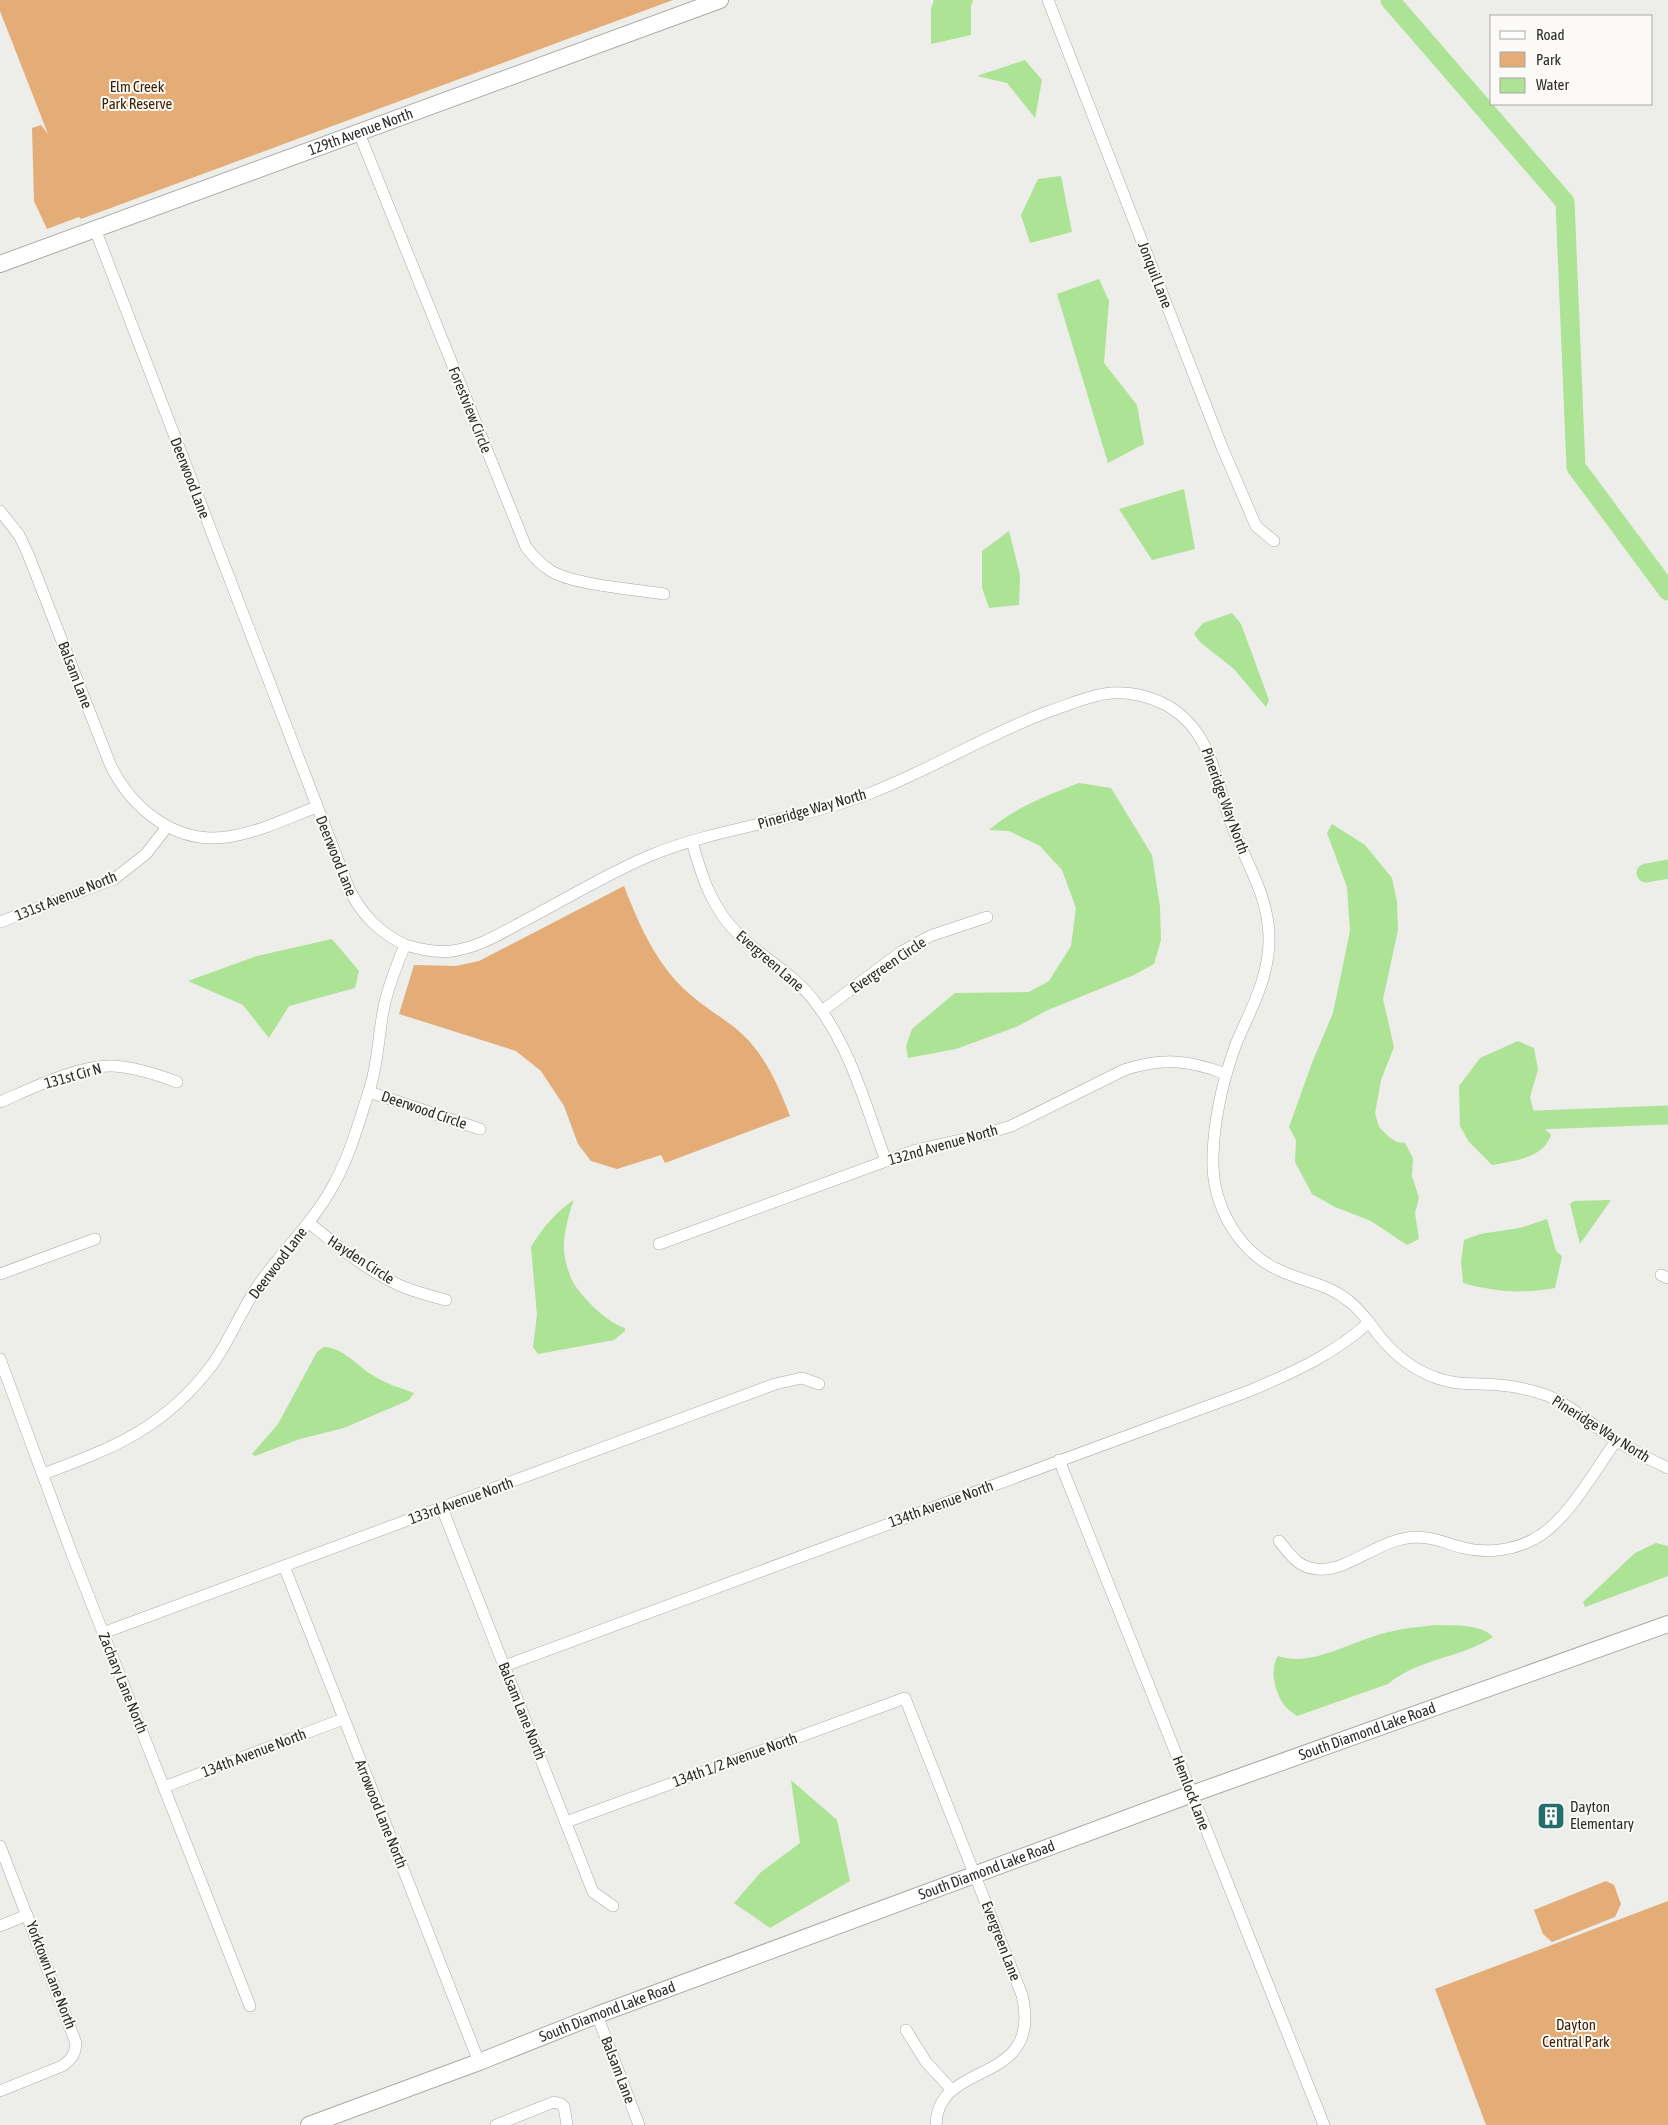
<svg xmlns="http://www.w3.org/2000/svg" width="1668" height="2125" font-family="'Asap Condensed',sans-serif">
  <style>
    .green { fill: #e4ac77 }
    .water { fill: #ace394 }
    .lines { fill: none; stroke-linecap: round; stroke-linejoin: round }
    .river { stroke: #ace394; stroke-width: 19 }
    .street-casing { stroke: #abaaa7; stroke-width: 12 }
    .secondary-casing { stroke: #abaaa7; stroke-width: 18 }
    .street { stroke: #fff; stroke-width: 11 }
    .secondary { stroke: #fff; stroke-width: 16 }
    .labels { text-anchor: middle; stroke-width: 4; stroke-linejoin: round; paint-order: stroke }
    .park-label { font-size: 15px; fill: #3f2304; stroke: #fbfaf6 }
    .street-label { font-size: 15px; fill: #2c2c2b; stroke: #fbfaf6 }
    .poi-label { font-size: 15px; fill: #2c2c2b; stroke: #fbfaf6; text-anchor: start }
  </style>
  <rect width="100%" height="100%" fill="#edede9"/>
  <g class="green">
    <polygon points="0,0 673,0 81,219 79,217 47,229 34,201 32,128 41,125 48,134 0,11"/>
    <path d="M624 886C638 922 653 957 680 985 696 1002 716 1013 734 1027 763 1050 777 1082 790 1116L665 1163 661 1155 617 1169 591 1161 578 1144 564 1106 541 1071 516 1051 399 1014 414 965 456 966 479 961Z"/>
    <polygon points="1606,1881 1614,1885 1621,1904 1615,1917 1552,1942 1543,1934 1534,1910"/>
    <polygon points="1668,1901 1668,2125 1486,2125 1435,1989"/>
  </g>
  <g class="water">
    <polygon points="934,0 973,0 971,6 971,35 931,44 931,9"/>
    <polygon points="1025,60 1042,80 1035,118 1007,83 977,76"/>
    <polygon points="1061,176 1072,232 1030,243 1021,215 1038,179"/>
    <polygon points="1099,279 1109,301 1104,363 1137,405 1144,444 1108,463 1057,294"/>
    <polygon points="1184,489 1195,549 1152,560 1119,509"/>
    <polygon points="1009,531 1020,575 1019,605 989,608 982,588 982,551"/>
    <polygon points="1232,613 1241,624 1269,700 1266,707 1234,669 1200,642 1194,634 1203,623"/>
    <path d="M1079 783 1111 788 1152 855 1160 907 1161 940 1154 964 1134 975 1048 1010 1016 1027 956 1049 908 1058 906 1046 912 1029 955 993 1029 992 1049 981 1071 946 1076 908 1062 870 1040 846 1009 831 989 830C1014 808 1048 795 1079 783Z"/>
    <polygon points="1332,824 1365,845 1392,878 1397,902 1398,930 1383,999 1394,1047 1381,1080 1375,1113 1379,1127 1389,1137 1397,1142 1405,1143 1413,1158 1412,1176 1419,1198 1415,1213 1419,1239 1407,1245 1371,1221 1335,1207 1312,1194 1295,1162 1296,1140 1289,1127 1312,1063 1333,1013 1350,931 1347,887 1327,833"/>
    <polygon points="332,939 359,971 355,988 289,1006 269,1038 243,1005 188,981 257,956"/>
    <path d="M1518 1041 1534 1048 1538 1070 1530 1097 1536 1120 1551 1135C1543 1159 1514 1160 1492 1165L1469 1142 1460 1126 1459 1086 1480 1058Z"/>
    <path d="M574 1200C569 1212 563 1236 564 1249 564 1258 569 1275 573 1282 581 1297 609 1324 625 1328V1331L614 1340 538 1354 533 1347 537 1315 531 1247C542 1229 556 1211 574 1200Z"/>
    <polygon points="1611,1200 1580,1244 1570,1204 1574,1201"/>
    <path d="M1547 1219 1556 1251 1562 1256 1555 1288C1521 1294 1496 1292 1463 1283L1461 1261 1464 1240 1480 1234 1520 1228Z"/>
    <path d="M324 1347C343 1347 358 1367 374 1376 386 1384 401 1388 414 1393L409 1400 344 1428 300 1439 255 1456 252 1454 278 1424 317 1352Z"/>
    <polygon points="1656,1543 1668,1546 1668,1576 1585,1607 1583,1602 1635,1553"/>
    <path d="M1435 1625C1453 1626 1480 1623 1493 1637 1461 1658 1417 1659 1388 1684L1297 1716C1293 1713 1287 1709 1284 1705 1275 1692 1269 1670 1278 1656 1313 1668 1355 1639 1389 1632 1404 1628 1420 1627 1435 1625Z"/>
    <polygon points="791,1780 837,1820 850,1881 770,1928 734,1903 761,1872 800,1843"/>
  </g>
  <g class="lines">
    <g class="river">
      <polyline points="1390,0 1565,202 1576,467 1668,591"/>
      <polyline points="1646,873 1668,869"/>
      <polyline points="1513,1121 1668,1115"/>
    </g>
    <defs>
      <g id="street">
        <polyline points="1048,0 1222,447 1256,526 1274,541"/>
        <path d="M359 133 526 547C533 556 541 565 551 571 574 585 635 589 664 594"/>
        <path d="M0 511 19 535 28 554 110 764C132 810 178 847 233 836 262 831 289 817 317 807"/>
        <path d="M692 842C702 877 712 909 739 935 764 959 793 973 815 1002 851 1048 866 1107 886 1161"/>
        <polyline points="0,922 114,879 146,854 166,828"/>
        <path d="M405 945C420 949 436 953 452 951 477 948 500 934 522 922 564 900 605 875 649 856 719 827 797 821 868 794 931 770 987 734 1050 711 1068 705 1086 697 1104 694 1126 690 1150 696 1168 706 1211 731 1215 778 1230 820 1244 860 1268 893 1269 936 1270 977 1251 1008 1236 1044 1223 1080 1214 1118 1213 1156 1211 1203 1237 1252 1281 1271 1307 1283 1327 1283 1350 1302 1363 1312 1371 1326 1381 1338 1396 1356 1413 1369 1434 1377 1456 1386 1476 1383 1499 1385 1514 1386 1531 1390 1546 1395 1566 1403 1584 1418 1602 1431 1623 1446 1644 1457 1668 1468"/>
        <polyline points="822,1011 901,952 930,936 987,917"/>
        <polyline points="369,1092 480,1129"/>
        <path d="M0 1102C30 1089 81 1064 113 1066 135 1067 156 1074 177 1082"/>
        <path d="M309 1223C338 1246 367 1271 401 1286 415 1292 431 1296 446 1300"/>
        <path d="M659 1244 916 1150 982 1135 1011 1126 1124 1070C1162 1057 1189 1060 1226 1074"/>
        <polyline points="0,1274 95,1239"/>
        <polyline points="1661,1275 1668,1278"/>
        <polyline points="0,1359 72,1554 250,2006"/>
        <polyline points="1059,1460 1324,2125"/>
        <path d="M43 1474C113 1448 165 1428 212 1365 231 1339 242 1307 262 1280 285 1248 315 1220 334 1184 350 1155 359 1122 369 1091 379 1062 378 1032 385 1002 390 982 397 964 405 945 379 932 362 915 349 889L95 229"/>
        <polyline points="442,1508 593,1892 613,1906"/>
        <path d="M1279 1541C1290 1554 1298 1568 1317 1569 1350 1572 1378 1538 1417 1537 1434 1537 1448 1544 1464 1548 1487 1554 1514 1550 1534 1539 1566 1523 1595 1470 1616 1441"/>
        <polyline points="284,1566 479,2062"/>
        <polyline points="103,1633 775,1384 802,1378 819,1384"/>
        <path d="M504 1666 1249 1391C1292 1373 1335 1354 1369 1322"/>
        <polyline points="164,1787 343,1719"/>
        <path d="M566 1822 905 1698 1022 1995C1044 2088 937 2058 936 2125"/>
        <path d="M0 1846 76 2043C75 2055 71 2060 62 2066L0 2091"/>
        <polyline points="0,1926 27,1915"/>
        <polyline points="597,2015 639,2125"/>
        <polyline points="906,2030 926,2062 952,2090"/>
        <polyline points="496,2125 554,2102 561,2104 564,2107 567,2125"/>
      </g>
      <g id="secondary">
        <path id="s1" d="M0 264 720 0"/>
        <path id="s2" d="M309 2125 479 2062 597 2015 1192 1794 1668 1624"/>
      </g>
    </defs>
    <use href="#street" class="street-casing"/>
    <use href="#secondary" class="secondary-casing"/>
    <use href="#street" class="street"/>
    <use href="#secondary" class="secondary"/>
  </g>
  <defs>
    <symbol id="building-square" viewBox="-11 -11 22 22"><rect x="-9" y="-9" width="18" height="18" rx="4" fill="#246f6c" stroke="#fbfaf6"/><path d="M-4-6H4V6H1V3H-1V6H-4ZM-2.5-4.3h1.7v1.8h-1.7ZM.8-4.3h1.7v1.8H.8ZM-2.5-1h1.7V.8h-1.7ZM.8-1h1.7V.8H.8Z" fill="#fff"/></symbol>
  </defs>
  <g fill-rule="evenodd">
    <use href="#building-square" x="1535" y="1800" width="32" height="32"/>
  </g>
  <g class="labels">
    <g class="park-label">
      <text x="137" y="92">Elm Creek<tspan x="137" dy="17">Park Reserve</tspan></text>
      <text x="1576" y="2030">Dayton<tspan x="1576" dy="17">Central Park</tspan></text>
    </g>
    <g class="street-label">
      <text dy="5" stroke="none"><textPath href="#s1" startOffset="384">129th Avenue North</textPath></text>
      <text transform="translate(1155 275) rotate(69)" y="5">Jonquil Lane</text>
      <text transform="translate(470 410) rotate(68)" y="5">Forestview Circle</text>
      <text transform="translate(190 478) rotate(69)" y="5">Deerwood Lane</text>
      <text transform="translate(75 675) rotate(69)" y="5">Balsam Lane</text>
      <text transform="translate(1225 801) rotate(70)" y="5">Pineridge Way North</text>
      <text transform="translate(812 809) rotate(-16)" y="5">Pineridge Way North</text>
      <text transform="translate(336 856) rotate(68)" y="5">Deerwood Lane</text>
      <text transform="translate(66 896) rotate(-22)" y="5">131st Avenue North</text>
      <text transform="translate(770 961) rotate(41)" y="5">Evergreen Lane</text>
      <text transform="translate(888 965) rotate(-34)" y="5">Evergreen Circle</text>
      <text transform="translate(73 1076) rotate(-16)" y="5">131st Cir N</text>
      <text transform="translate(424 1110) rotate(19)" y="5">Deerwood Circle</text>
      <text transform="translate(943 1145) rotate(-16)" y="5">132nd Avenue North</text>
      <text transform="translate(361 1260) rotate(33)" y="5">Hayden Circle</text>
      <text transform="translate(278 1263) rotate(-53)" y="5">Deerwood Lane</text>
      <text transform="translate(1601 1429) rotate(32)" y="5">Pineridge Way North</text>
      <text transform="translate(461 1501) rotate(-20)" y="5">133rd Avenue North</text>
      <text transform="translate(941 1504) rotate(-20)" y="5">134th Avenue North</text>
      <text transform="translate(123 1683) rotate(68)" y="5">Zachary Lane North</text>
      <text transform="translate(522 1711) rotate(68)" y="5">Balsam Lane North</text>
      <text dy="5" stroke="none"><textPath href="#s2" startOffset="1129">South Diamond Lake Road</textPath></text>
      <text transform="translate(254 1753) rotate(-21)" y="5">134th Avenue North</text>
      <text transform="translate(735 1760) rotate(-20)" y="5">134th 1/2 Avenue North</text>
      <text transform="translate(1191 1793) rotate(69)" y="5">Hemlock Lane</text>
      <text transform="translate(381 1814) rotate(68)" y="5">Arrowood Lane North</text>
      <text dy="5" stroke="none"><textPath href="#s2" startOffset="724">South Diamond Lake Road</textPath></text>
      <text transform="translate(1001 1941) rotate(69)" y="5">Evergreen Lane</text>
      <text transform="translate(51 1975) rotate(69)" y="5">Yorktown Lane North</text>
      <text dy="5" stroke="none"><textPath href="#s2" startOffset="319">South Diamond Lake Road</textPath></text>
      <text transform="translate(618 2070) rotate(69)" y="5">Balsam Lane</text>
    </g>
    <g class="poi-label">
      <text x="1570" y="1812">Dayton<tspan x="1570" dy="17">Elementary</tspan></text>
    </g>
  </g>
  <rect x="1490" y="15" width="162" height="90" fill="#fbfaf6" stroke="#a8a8a5"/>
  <rect x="1500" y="31" width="25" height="8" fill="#ffffff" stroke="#a8a8a5"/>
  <text x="1536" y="40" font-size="15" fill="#2c2c2b">Road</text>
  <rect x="1500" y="52" width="25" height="15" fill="#e4ac77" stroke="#a8a8a5"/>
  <text x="1536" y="65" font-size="15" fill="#2c2c2b">Park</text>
  <rect x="1500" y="78" width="25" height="15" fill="#ace394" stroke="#a8a8a5"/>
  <text x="1536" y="90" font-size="15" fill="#2c2c2b">Water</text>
</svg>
